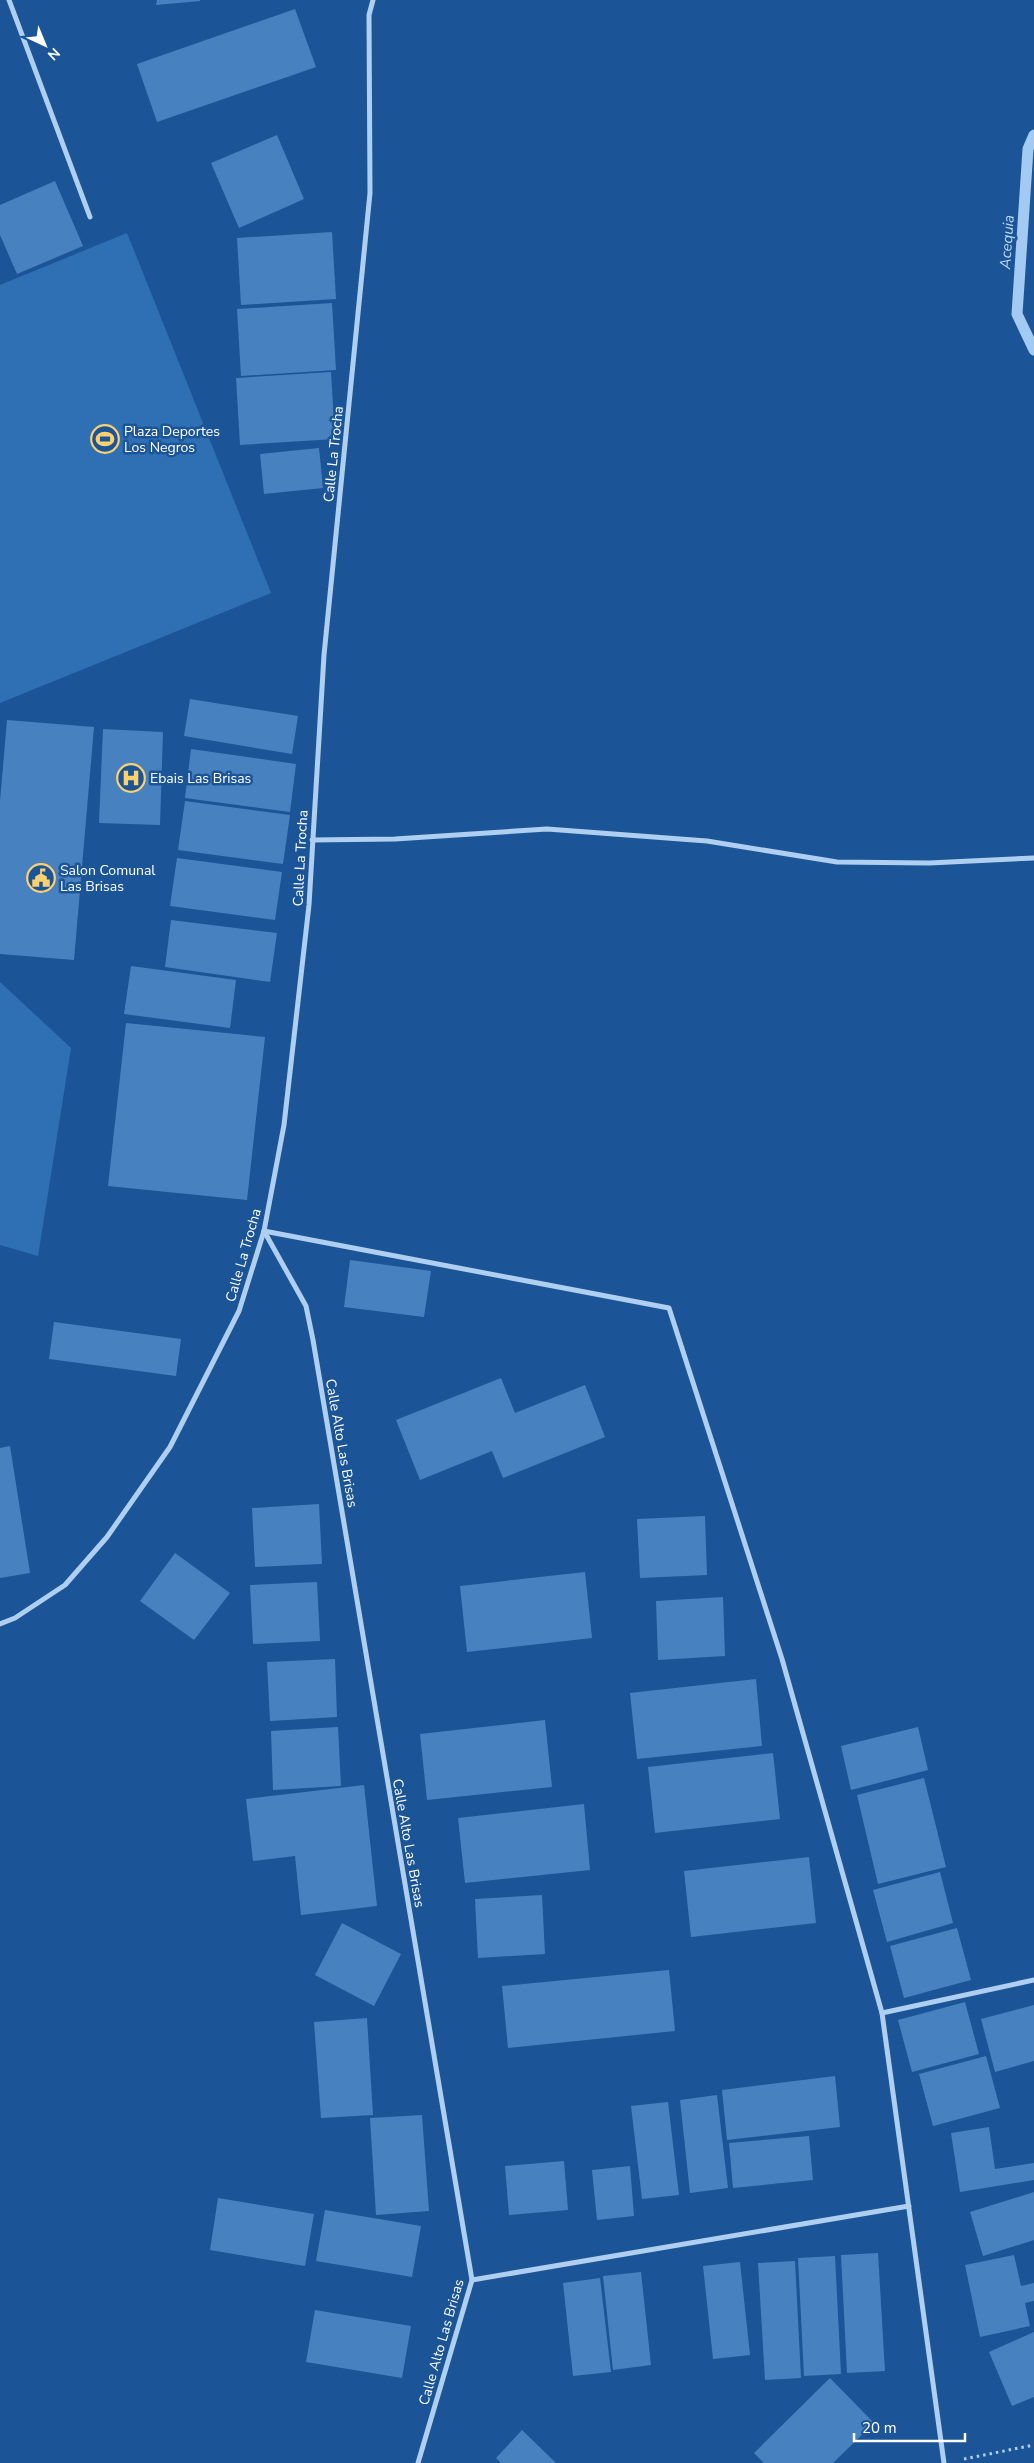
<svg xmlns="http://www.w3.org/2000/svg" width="1034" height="2463" font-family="'Nunito Sans',sans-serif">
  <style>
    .green { fill: #2f70b4 }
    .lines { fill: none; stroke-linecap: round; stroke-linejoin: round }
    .stream { stroke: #a2caf2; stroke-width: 11 }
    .building { fill: #4881bf }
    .path { stroke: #afcff0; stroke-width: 3; stroke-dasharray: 2.5 4; stroke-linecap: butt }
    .street { stroke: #afcff0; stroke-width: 5 }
    .labels { text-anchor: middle; stroke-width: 5; stroke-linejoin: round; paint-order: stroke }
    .poi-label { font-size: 14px; fill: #fff; stroke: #1b5597; text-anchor: start }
    .street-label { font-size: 14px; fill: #fff; stroke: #1b5597 }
    .water-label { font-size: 15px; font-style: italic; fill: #bbd8f6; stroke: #1b5597 }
  </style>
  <rect width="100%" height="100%" fill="#1b5597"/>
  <g class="green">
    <polygon points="127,233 271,593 0,703 0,285"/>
    <polygon points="0,982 71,1048 38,1256 0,1245"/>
  </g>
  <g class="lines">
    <polyline class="stream" points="1034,135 1028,149 1017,314 1034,350"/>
  </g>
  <g class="building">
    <polygon points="157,0 200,0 200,1 156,5"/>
    <polygon points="295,9 316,67 157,122 137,64"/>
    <polygon points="277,135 304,199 239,228 211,163"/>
    <polygon points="55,181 83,246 17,274 0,235 0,205"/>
    <polygon points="332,232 336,299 241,305 237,238"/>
    <polygon points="332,303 336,370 241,376 237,309"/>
    <polygon points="331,372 335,439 240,445 236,378"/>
    <polygon points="319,448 323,488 264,494 260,454"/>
    <polygon points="190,699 298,716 292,754 184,736"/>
    <polygon points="7,720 94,727 74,960 0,954 0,801"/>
    <polygon points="103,729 163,732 160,825 99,823"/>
    <polygon points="191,749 296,764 290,812 185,798"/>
    <polygon points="185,801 290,815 283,864 178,850"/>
    <polygon points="177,858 282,872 275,920 170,906"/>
    <polygon points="171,920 277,933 270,982 165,967"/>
    <polygon points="131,966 236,980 230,1028 124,1014"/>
    <polygon points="126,1023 265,1037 247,1200 108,1186"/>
    <polygon points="350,1260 431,1271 424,1317 344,1307"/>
    <polygon points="54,1322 181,1339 176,1376 49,1359"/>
    <polygon points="501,1378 515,1413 585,1385 605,1437 503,1478 492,1451 420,1480 396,1420"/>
    <polygon points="10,1446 30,1573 0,1578 0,1448"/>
    <polygon points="319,1504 322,1564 255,1567 252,1508"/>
    <polygon points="705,1516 707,1575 640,1578 637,1519"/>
    <polygon points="175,1553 230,1593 194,1640 140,1601"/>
    <polygon points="585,1572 592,1638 467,1652 460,1586"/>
    <polygon points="317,1582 320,1641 253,1644 250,1585"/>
    <polygon points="723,1597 725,1656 658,1660 656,1601"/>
    <polygon points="335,1659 337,1717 270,1721 267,1662"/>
    <polygon points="756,1679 762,1746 637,1759 630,1693"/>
    <polygon points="545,1720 552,1787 427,1800 420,1734"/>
    <polygon points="338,1727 341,1786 273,1790 271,1731"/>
    <polygon points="918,1727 928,1770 851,1790 841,1746"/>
    <polygon points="773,1753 780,1819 655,1833 648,1767"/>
    <polygon points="924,1778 946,1867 878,1884 857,1795"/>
    <polygon points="364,1785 377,1906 301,1915 295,1856 253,1861 246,1799"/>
    <polygon points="584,1804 590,1870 465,1883 458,1818"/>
    <polygon points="809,1857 816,1923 691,1937 684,1871"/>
    <polygon points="940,1872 953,1923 887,1942 873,1890"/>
    <polygon points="542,1895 545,1954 478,1958 475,1899"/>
    <polygon points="342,1923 401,1954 374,2006 315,1975"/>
    <polygon points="957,1928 971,1980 904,1998 890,1946"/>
    <polygon points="669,1970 675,2031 508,2048 502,1986"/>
    <polygon points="965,2002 979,2054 912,2072 898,2020"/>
    <polygon points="1034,2005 1034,2061 995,2072 981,2019"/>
    <polygon points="367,2018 373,2115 321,2118 314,2022"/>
    <polygon points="986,2056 1000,2108 933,2126 919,2074"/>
    <polygon points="835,2076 840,2127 727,2140 722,2090"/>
    <polygon points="717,2095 728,2188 690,2193 680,2100"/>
    <polygon points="668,2102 679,2195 642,2199 631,2106"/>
    <polygon points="422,2115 429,2211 376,2215 370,2118"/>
    <polygon points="989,2127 995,2169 1034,2163 1034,2180 960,2192 951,2133"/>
    <polygon points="809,2136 813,2180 733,2188 729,2143"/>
    <polygon points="564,2161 568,2210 509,2215 505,2166"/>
    <polygon points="630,2166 634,2216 597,2220 592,2170"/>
    <polygon points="1034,2192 1034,2240 983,2256 970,2212"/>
    <polygon points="218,2198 314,2214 305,2266 210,2250"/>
    <polygon points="325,2210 421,2226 412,2277 316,2261"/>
    <polygon points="878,2253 885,2371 847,2373 841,2255"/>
    <polygon points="1014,2255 1021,2286 1034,2283 1034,2301 1025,2303 1030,2326 980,2337 965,2265"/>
    <polygon points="835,2256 841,2374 804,2376 798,2258"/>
    <polygon points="795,2261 801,2378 765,2380 758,2263"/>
    <polygon points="740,2262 750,2355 713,2359 703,2266"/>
    <polygon points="641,2272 651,2365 613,2370 603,2276"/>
    <polygon points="600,2278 611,2372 573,2376 563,2283"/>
    <polygon points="315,2310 411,2326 402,2378 306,2362"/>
    <polygon points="1034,2332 1034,2397 1012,2406 989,2352"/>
    <polygon points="830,2378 874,2423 833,2463 764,2463 754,2453"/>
    <polygon points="522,2430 556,2463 501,2463 496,2458"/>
  </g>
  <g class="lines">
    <polyline class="path" points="964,2459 1034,2445"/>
    <g class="street">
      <polyline points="9,0 90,217"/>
      <polyline points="312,840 395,839 547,829 707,841 837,862 929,863 1034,858"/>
      <polyline points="264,1231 669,1308 782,1659 882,2013 944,2463"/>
      <polyline points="264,1231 306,1306 313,1340 472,2280 418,2463"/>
      <polyline points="0,1624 15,1618 65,1585 107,1537 170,1447 239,1311 264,1231 284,1125 309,905 324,655 370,193 369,15 373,0"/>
      <polyline points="882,2013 1034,1980"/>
      <polyline points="472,2280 909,2206"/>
    </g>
  </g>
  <defs>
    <symbol id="stadium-ring" viewBox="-11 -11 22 22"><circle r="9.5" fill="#1b5597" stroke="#ffd06e" stroke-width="1.5"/><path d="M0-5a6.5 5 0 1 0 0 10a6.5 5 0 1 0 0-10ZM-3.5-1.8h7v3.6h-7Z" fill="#ffd06e"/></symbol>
    <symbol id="hospital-ring" viewBox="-11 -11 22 22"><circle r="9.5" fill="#1b5597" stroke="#ffd06e" stroke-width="1.5"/><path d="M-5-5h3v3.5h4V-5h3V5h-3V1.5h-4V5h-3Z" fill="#ffd06e"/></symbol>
    <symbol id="civic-ring" viewBox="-11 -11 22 22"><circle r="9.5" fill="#1b5597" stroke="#ffd06e" stroke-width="1.5"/><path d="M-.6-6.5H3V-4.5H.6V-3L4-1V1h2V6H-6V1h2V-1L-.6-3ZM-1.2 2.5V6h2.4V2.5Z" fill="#ffd06e"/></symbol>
  </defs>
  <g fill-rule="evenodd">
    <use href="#stadium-ring" x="89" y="423" width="32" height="32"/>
    <use href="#hospital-ring" x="115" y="762" width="32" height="32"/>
    <use href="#civic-ring" x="25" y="862" width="32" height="32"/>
  </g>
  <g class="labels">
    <g class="poi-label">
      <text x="124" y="436">Plaza Deportes<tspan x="124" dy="16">Los Negros</tspan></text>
      <text x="150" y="783">Ebais Las Brisas</text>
      <text x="60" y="875">Salon Comunal<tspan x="60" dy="16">Las Brisas</tspan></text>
    </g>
    <g class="street-label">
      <text transform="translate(333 454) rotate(-84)" y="5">Calle La Trocha</text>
      <text transform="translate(300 858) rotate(-87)" y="5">Calle La Trocha</text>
      <text transform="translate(243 1255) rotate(-74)" y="5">Calle La Trocha</text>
      <text transform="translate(342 1443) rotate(80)" y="5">Calle Alto Las Brisas</text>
      <text transform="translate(409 1843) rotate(80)" y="5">Calle Alto Las Brisas</text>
      <text transform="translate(441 2342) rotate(-74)" y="5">Calle Alto Las Brisas</text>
    </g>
    <g class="water-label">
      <text transform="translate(1007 242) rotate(-86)" y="5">Acequia</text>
    </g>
  </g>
  <g transform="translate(45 45) rotate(136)" stroke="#1b5597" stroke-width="4" paint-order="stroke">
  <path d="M0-4L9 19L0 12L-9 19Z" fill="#ffffff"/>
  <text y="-8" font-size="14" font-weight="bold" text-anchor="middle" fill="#ffffff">N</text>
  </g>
  <path d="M854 2433v8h111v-8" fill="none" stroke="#ffffff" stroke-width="2.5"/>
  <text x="862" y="2433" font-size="15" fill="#ffffff" stroke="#1b5597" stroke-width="4" paint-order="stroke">20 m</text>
</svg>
